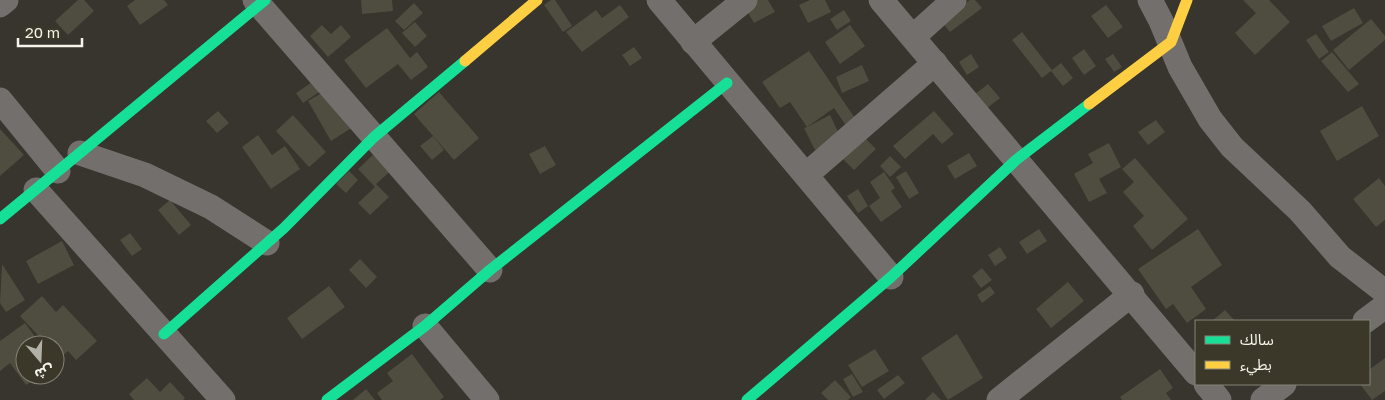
<svg xmlns="http://www.w3.org/2000/svg" width="1385" height="400" font-family="'Golos Text','Noto Sans Arabic',sans-serif">
  <style>
    .building { fill: #4e4d3f }
    .lines { fill: none; stroke-linecap: round; stroke-linejoin: round }
    .street { stroke: #726f6c; stroke-width: 25 }
    .fast { stroke: #16e098; stroke-width: 11 }
    .slow { stroke: #ffcf43; stroke-width: 11 }
  </style>
  <rect width="100%" height="100%" fill="#37352d"/>
  <g class="building">
    <polygon points="78,0 84,0 94,11 68,35 55,21"/>
    <polygon points="135,0 164,0 168,5 140,25 127,6"/>
    <polygon points="361,0 392,0 393,11 362,14"/>
    <polygon points="551,0 555,0 572,26 563,32 544,5"/>
    <polygon points="750,0 768,0 775,12 754,23 743,4"/>
    <polygon points="810,0 825,0 831,12 808,23 799,5"/>
    <polygon points="970,0 975,0 982,8 950,32 941,21"/>
    <polygon points="1243,0 1269,0 1290,22 1255,55 1235,33 1256,13"/>
    <polygon points="414,3 423,13 404,30 395,21"/>
    <polygon points="620,5 629,17 582,52 566,32 596,10 602,18"/>
    <polygon points="1106,5 1123,27 1108,38 1091,16"/>
    <polygon points="1354,8 1363,23 1331,41 1322,26"/>
    <polygon points="844,10 851,21 837,30 830,19"/>
    <polygon points="1371,19 1385,36 1385,40 1349,70 1333,50"/>
    <polygon points="415,22 427,36 415,47 402,33"/>
    <polygon points="322,25 331,34 341,25 351,37 328,57 310,36"/>
    <polygon points="850,25 865,46 840,64 825,42"/>
    <polygon points="387,28 410,58 417,52 428,67 411,80 398,64 366,88 344,60"/>
    <polygon points="1022,32 1052,70 1061,63 1073,78 1063,86 1051,71 1042,78 1012,40"/>
    <polygon points="1316,34 1329,52 1319,59 1306,40"/>
    <polygon points="634,47 642,58 630,66 622,55"/>
    <polygon points="1084,49 1096,66 1084,75 1072,58"/>
    <polygon points="809,51 859,124 849,130 834,108 807,127 830,115 841,138 815,150 804,128 807,127 790,102 780,108 762,82"/>
    <polygon points="1332,52 1359,84 1348,92 1321,61"/>
    <polygon points="971,54 979,67 967,75 959,62"/>
    <polygon points="1113,54 1122,67 1114,72 1105,59"/>
    <polygon points="862,65 869,81 842,93 836,77"/>
    <polygon points="318,78 325,88 303,103 296,93"/>
    <polygon points="988,84 1000,98 986,109 974,95"/>
    <polygon points="330,88 353,127 331,141 308,101"/>
    <polygon points="439,92 479,138 454,160 414,114"/>
    <polygon points="1362,106 1379,136 1337,161 1320,131"/>
    <polygon points="218,111 229,123 217,133 206,121"/>
    <polygon points="934,111 954,134 942,144 933,134 905,159 893,146"/>
    <polygon points="293,115 326,152 309,167 276,131"/>
    <polygon points="1156,120 1165,132 1148,145 1138,132"/>
    <polygon points="0,129 24,155 0,176"/>
    <polygon points="258,135 272,155 285,146 300,169 271,189 242,147"/>
    <polygon points="433,136 444,150 432,160 420,146"/>
    <polygon points="864,137 876,149 854,170 842,158"/>
    <polygon points="1109,143 1121,167 1099,179 1107,193 1089,202 1074,174 1093,163 1088,154"/>
    <polygon points="545,146 556,165 540,174 529,154"/>
    <polygon points="377,151 393,169 376,184 389,197 370,215 358,203 375,187 358,169"/>
    <polygon points="969,153 977,166 955,179 947,166"/>
    <polygon points="890,156 901,167 890,177 880,166"/>
    <polygon points="1135,158 1188,219 1152,250 1133,226 1144,216 1123,192 1134,182 1122,169"/>
    <polygon points="349,171 358,180 346,193 336,184"/>
    <polygon points="906,171 919,193 909,199 896,177"/>
    <polygon points="884,172 895,188 891,191 902,207 881,222 869,206 880,198 870,182"/>
    <polygon points="1379,178 1385,186 1385,220 1376,227 1353,199"/>
    <polygon points="858,189 868,206 858,213 847,196"/>
    <polygon points="170,200 191,225 179,235 158,210"/>
    <polygon points="1039,229 1047,241 1027,254 1019,242"/>
    <polygon points="1198,229 1222,265 1191,287 1206,309 1187,323 1173,304 1166,309 1138,269"/>
    <polygon points="130,233 142,249 132,256 120,240"/>
    <polygon points="62,241 74,265 38,284 26,261"/>
    <polygon points="1000,247 1007,258 995,266 988,255"/>
    <polygon points="360,259 377,277 366,288 349,270"/>
    <polygon points="2,264 25,300 6,312 0,303"/>
    <polygon points="982,268 992,280 981,288 972,276"/>
    <polygon points="1068,282 1084,301 1051,328 1036,309"/>
    <polygon points="329,286 345,307 302,339 287,318"/>
    <polygon points="990,286 995,293 982,303 977,295"/>
    <polygon points="42,296 56,312 63,305 97,341 76,360 68,351 60,358 55,353 55,345 47,345 20,316"/>
    <polygon points="1225,310 1235,321 1212,321"/>
    <polygon points="25,323 41,345 25,345 25,375 41,375 26,385 10,363 0,371 0,341"/>
    <polygon points="957,334 983,378 948,400 921,358"/>
    <polygon points="875,349 889,371 862,387 848,365"/>
    <polygon points="412,354 444,397 440,400 382,400 377,393 393,381 387,373"/>
    <polygon points="1385,358 1385,391 1372,400 1360,384 1369,384 1369,370"/>
    <polygon points="1160,369 1173,388 1166,393 1171,400 1122,400 1120,397"/>
    <polygon points="852,374 863,392 853,397 843,379"/>
    <polygon points="898,375 905,383 884,399 877,390"/>
    <polygon points="147,378 160,392 170,382 185,398 183,400 134,400 129,394"/>
    <polygon points="835,380 851,397 848,400 828,400 821,393"/>
    <polygon points="366,389 375,400 353,400"/>
    <polygon points="933,392 941,400 925,400"/>
  </g>
  <g class="lines">
    <g class="street">
      <polyline points="255,0 490,270"/>
      <polyline points="659,0 891,277"/>
      <polyline points="881,0 1196,373"/>
      <polyline points="1150,0 1161,21 1180,67 1210,119 1232,147 1300,211 1340,257 1385,292"/>
      <polyline points="0,5 6,0"/>
      <polyline points="913,37 954,0"/>
      <polyline points="693,42 745,0"/>
      <polyline points="0,100 58,171"/>
      <polyline points="80,153 145,175 211,207 267,243"/>
      <polyline points="806,175 935,63"/>
      <polyline points="36,190 223,400"/>
      <polyline points="1365,321 1385,306"/>
      <polyline points="425,326 487,400"/>
      <polyline points="1206,384 1219,400"/>
      <polyline points="999,400 1132,294"/>
      <polyline points="1263,400 1284,384"/>
    </g>
    <g class="fast">
      <polyline points="0,219 265,0"/>
      <polyline points="164,334 284,228 374,137 465,61"/>
      <polyline points="327,400 425,326 490,270 727,83"/>
      <polyline points="747,400 891,277 1016,160 1089,104"/>
    </g>
    <g class="slow">
      <polyline points="465,61 537,0"/>
      <polyline points="1089,104 1171,42 1187,0"/>
    </g>
  </g>
  <rect x="1195" y="320" width="175" height="65" fill="#3b3829" stroke="#858376"/>
  <rect x="1205" y="336" width="25" height="8" fill="#16e098" stroke="#858376"/>
  <text x="1240" y="345" font-size="15" fill="#f5f4ea">سالك</text>
  <rect x="1205" y="361" width="25" height="8" fill="#ffcf43" stroke="#858376"/>
  <text x="1240" y="370" font-size="15" fill="#f5f4ea">بطيء</text>
  <g transform="translate(40 360) rotate(161)"><circle r="24" fill="#3b3829" stroke="#858376"/>
  <path d="M0-4L9 19L0 12L-9 19Z" fill="#b2b1a8"/>
  <text y="-8" font-size="14" font-weight="bold" text-anchor="middle" fill="#f5f4ea">ش</text>
  </g>
  <path d="M18 38v8h64v-8" fill="none" stroke="#f5f4ea" stroke-width="2.5"/>
  <text x="25" y="38" font-size="15" fill="#f5f4ea" stroke="#3b3829" stroke-width="4" paint-order="stroke">20 m</text>
</svg>
